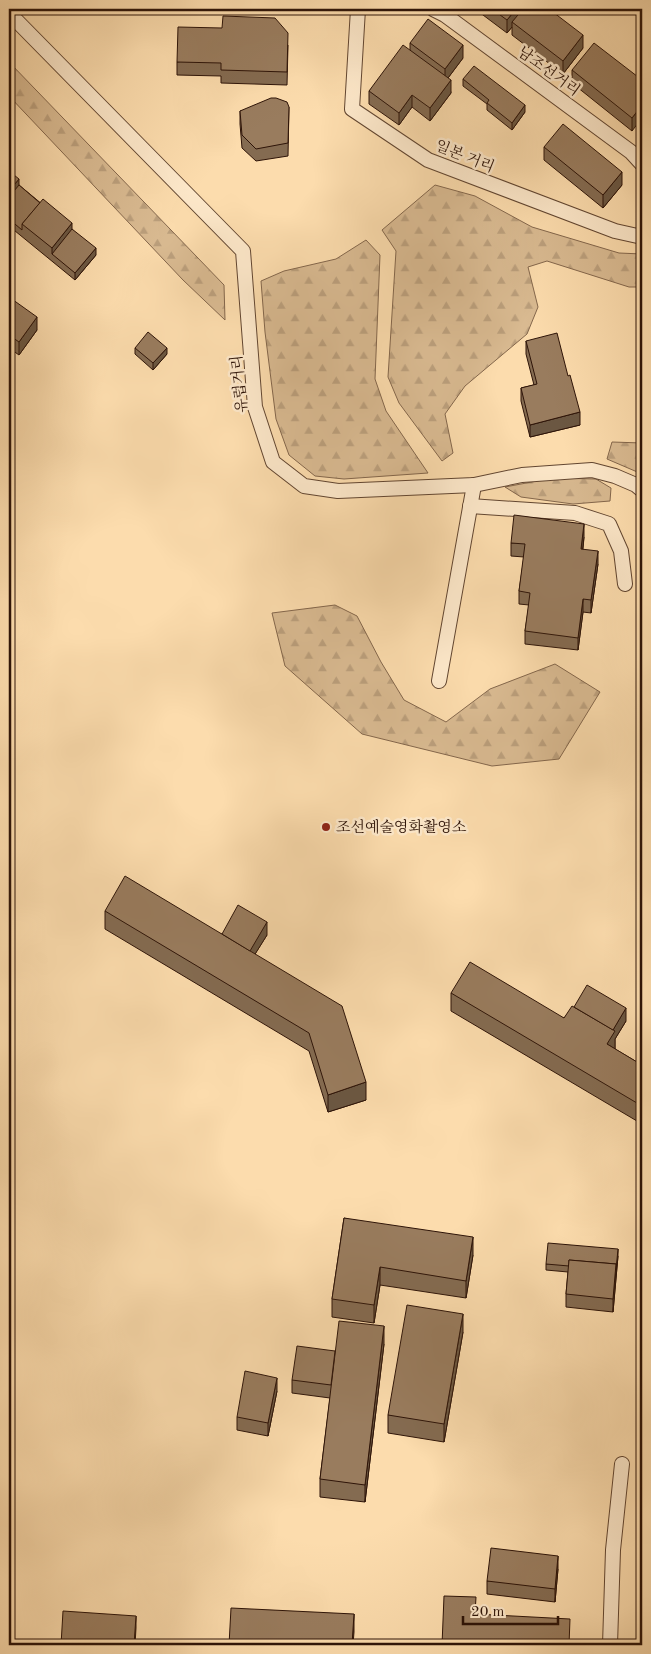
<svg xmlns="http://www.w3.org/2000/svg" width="651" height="1654" font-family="'Old Standard TT','Noto Serif KR',serif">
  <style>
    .forest { fill: url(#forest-firs); stroke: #84674c }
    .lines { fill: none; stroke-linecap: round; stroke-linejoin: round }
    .lane-casing { stroke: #624631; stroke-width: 16 }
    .lane { stroke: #fde8ca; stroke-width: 14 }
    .wall { fill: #846b51; stroke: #2e1408 }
    .shaded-wall { fill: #6b5742; stroke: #2e1408 }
    .building { fill: #997c5e; stroke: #2e1408 }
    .poi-dot { fill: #8f2418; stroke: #fde8ca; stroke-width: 2 }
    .labels { text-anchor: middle; stroke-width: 5; stroke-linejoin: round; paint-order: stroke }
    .street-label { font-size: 15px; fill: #2e1408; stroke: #fde8ca }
    .poi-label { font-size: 15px; fill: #2e1408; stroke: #fde8ca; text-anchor: start }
  </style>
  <defs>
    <pattern id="forest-firs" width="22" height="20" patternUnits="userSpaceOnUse" patternTransform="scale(1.25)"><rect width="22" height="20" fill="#d9ba91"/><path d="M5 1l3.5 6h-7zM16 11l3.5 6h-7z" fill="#bb9f7c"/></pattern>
  </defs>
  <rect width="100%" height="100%" fill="#fcdcad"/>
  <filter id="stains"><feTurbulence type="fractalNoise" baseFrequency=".004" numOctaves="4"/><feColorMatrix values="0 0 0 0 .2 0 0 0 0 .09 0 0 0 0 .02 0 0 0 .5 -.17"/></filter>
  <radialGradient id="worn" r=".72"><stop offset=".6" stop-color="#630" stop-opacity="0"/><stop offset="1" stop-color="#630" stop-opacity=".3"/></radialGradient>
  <g class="forest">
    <polygon points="9,62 224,285 225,320 183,280 9,96"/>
    <polygon points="435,185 475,196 532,227 619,253 642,254 642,287 629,287 547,261 528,267 538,307 527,334 465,386 445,414 453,453 442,461 399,403 388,377 396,251 382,230"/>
    <polygon points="366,240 380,255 375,379 386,411 428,473 344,479 315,476 289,455 276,419 265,332 261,281 284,271 336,259"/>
    <polygon points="612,442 642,443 642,474 607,459"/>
    <polygon points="553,478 596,479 611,488 610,501 573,504 521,497 505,487"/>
    <polygon points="335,605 357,616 381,662 404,700 446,722 490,689 555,664 600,692 559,759 492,766 362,734 285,666 272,613"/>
  </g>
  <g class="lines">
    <defs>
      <g id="lane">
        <polyline points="358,9 352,109 428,160 615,231 642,237"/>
        <polyline points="433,9 445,15 631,152 642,164"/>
        <polyline points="9,13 243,251 255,407 273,462 304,486 338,491 474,485 522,475 592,470 615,476 636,485 642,490"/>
        <polyline points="470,506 575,513 609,524 621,551 625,584"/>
        <polyline points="439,681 474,485"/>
        <polyline points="610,1645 613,1550 622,1464"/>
      </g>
    </defs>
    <use href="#lane" class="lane-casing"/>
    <use href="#lane" class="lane"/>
  </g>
  <g class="wall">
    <polygon points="475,9 549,9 583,48 563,74 512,35 512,27 507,33"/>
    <polygon points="410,43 463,58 448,78 451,93 430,121 412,107 399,125 369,104 369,91 410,50"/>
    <polygon points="288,45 287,85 221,83 221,76 177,75 177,62"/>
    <polygon points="572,70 642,80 632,131 572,83"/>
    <polygon points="463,79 525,112 512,130 487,110 487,104 463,86"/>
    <polygon points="289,107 288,156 256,161 242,148 240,124 240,111"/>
    <polygon points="544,147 622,185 603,208 544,160"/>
    <polygon points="9,171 19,185 72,229 96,255 75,280 9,226"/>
    <polygon points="9,297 37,330 19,355 9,348"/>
    <polygon points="526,341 580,425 530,437 521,401 521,388 534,385 526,354"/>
    <polygon points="135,348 167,354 153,370 135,354"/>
    <polygon points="584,537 583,549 598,564 591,613 583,612 578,650 525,644 525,631 529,605 519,604 519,591 524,557 511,556 511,543"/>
    <polygon points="105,911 222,934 267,935 255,954 366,1100 328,1112 309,1051 105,929"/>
    <polygon points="451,993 564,1018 574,1007 626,1021 615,1039 615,1049 642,1065 642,1124 451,1011"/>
    <polygon points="344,1218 473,1255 466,1298 380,1285 374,1323 332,1317 332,1299"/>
    <polygon points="618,1256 613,1312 566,1307 566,1294 568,1272 546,1270 546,1264"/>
    <polygon points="463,1332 444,1442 388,1433 388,1415"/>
    <polygon points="384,1344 365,1502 320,1497 320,1479 330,1398 292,1393 292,1380 335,1351"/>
    <polygon points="277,1391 268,1436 237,1430 237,1417"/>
    <polygon points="558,1569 555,1602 487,1594 487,1581"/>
  </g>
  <g class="shaded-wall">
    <polygon points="516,9 526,9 512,22 512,27 507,33 507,20"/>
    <polygon points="583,35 583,48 563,74 563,61"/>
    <polygon points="463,45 463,58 445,82 445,69"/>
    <polygon points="451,80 451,93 430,121 430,108"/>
    <polygon points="412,95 412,107 399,125 399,113"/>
    <polygon points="525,105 525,112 512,130 512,123"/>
    <polygon points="642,105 642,118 632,131 632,118"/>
    <polygon points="622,172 622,185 603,208 603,195"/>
    <polygon points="19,179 19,192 9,204 9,191"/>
    <polygon points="72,223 72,236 52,254 52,248"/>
    <polygon points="96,248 96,255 75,280 75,273"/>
    <polygon points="37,317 37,330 19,355 19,342"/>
    <polygon points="167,348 167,354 153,370 153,363"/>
    <polygon points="580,412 580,425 530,437 530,425"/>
    <polygon points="584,524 584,537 581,562 581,549"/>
    <polygon points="598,551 598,564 591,613 591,600"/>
    <polygon points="583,599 583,612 578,650 578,638"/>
    <polygon points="267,922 267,935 247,967 247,954"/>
    <polygon points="626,1008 626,1021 615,1039 615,1049 607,1044 611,1033"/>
    <polygon points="366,1082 366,1100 328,1112 328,1095"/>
    <polygon points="473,1237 473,1255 466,1298 466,1281"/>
    <polygon points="618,1249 618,1256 613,1312 613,1299"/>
    <polygon points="380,1267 380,1285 374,1323 374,1305"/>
    <polygon points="463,1314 463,1332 444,1442 444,1424"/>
    <polygon points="384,1326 384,1344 365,1502 365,1485"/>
    <polygon points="277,1378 277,1391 268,1436 268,1423"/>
    <polygon points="558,1556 558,1569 555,1602 555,1589"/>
    <polygon points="354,1614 354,1632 353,1645 352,1645"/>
    <polygon points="136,1616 136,1628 135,1645 134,1645"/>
  </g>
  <g class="building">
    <polygon points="492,9 516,9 507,20"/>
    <polygon points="523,9 549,9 583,35 563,61 512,22"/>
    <polygon points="223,16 275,18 288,33 287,72 221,70 221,63 177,62 178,27 222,28"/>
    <polygon points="428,19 463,45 445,69 410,43"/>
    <polygon points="594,43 642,80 642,105 632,118 572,70"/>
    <polygon points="403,45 451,80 430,108 412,95 399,113 369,91"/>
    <polygon points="474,66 525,105 512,123 487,103 489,100 463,79"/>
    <polygon points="271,98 276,98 287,102 289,107 288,143 256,149 242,135 240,111"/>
    <polygon points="563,124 622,172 603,195 544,147"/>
    <polygon points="9,171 19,179 9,191"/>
    <polygon points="19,185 40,203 22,224 22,230 9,219 9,197"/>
    <polygon points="43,199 72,223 52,248 22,224"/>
    <polygon points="72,229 96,248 75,273 52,254"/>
    <polygon points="9,297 37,317 19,342 9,335"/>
    <polygon points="148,332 167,348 153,363 135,348"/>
    <polygon points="557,333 568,376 570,375 580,412 530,425 521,388 537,384 526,341"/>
    <polygon points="514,515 584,524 581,549 598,551 591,600 583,599 578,638 525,631 530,593 519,591 525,544 511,543"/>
    <polygon points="125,876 342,1006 366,1082 328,1095 309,1033 105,911"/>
    <polygon points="238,905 267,922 250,951 222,934"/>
    <polygon points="470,962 564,1018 572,1006 615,1031 607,1044 642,1065 642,1106 451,993"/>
    <polygon points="587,985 626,1008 613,1030 574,1007"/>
    <polygon points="344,1218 473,1237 466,1281 380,1267 374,1305 332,1299"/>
    <polygon points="548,1243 618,1249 616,1270 616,1264 569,1260 569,1266 546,1264"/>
    <polygon points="569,1260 616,1264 613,1299 566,1294"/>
    <polygon points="407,1305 463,1314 444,1424 388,1415"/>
    <polygon points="339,1321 384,1326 365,1485 320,1479"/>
    <polygon points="297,1346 335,1351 331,1385 292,1380"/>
    <polygon points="245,1371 277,1378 268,1423 237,1417"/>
    <polygon points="491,1548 558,1556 555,1589 487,1581"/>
    <polygon points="444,1596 476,1597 475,1614 570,1619 569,1645 442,1645"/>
    <polygon points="231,1608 354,1614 352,1645 229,1645"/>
    <polygon points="63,1611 136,1616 134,1645 61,1645"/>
  </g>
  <circle class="poi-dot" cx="326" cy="827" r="5"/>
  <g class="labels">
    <g class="street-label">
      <text transform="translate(549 71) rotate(36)" y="5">남조선거리</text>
      <text transform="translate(465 156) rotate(22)" y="5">일본 거리</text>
      <text transform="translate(239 384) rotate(-96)" y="5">유럽거리</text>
    </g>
    <g class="poi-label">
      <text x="336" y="832">조선예술영화촬영소</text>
    </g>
  </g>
  <rect width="651" height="1654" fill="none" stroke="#fcdcad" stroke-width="30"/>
  <rect x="10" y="10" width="631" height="1634" fill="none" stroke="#2e1408" stroke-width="2.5"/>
  <rect x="15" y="15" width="621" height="1624" fill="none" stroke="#2e1408"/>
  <path d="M463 1616v8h95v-8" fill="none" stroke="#2e1408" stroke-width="2.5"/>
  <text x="471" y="1616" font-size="15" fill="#2e1408" stroke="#fde8ca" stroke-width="4" paint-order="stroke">20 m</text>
  <rect width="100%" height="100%" filter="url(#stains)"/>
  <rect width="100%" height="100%" fill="url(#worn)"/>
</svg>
